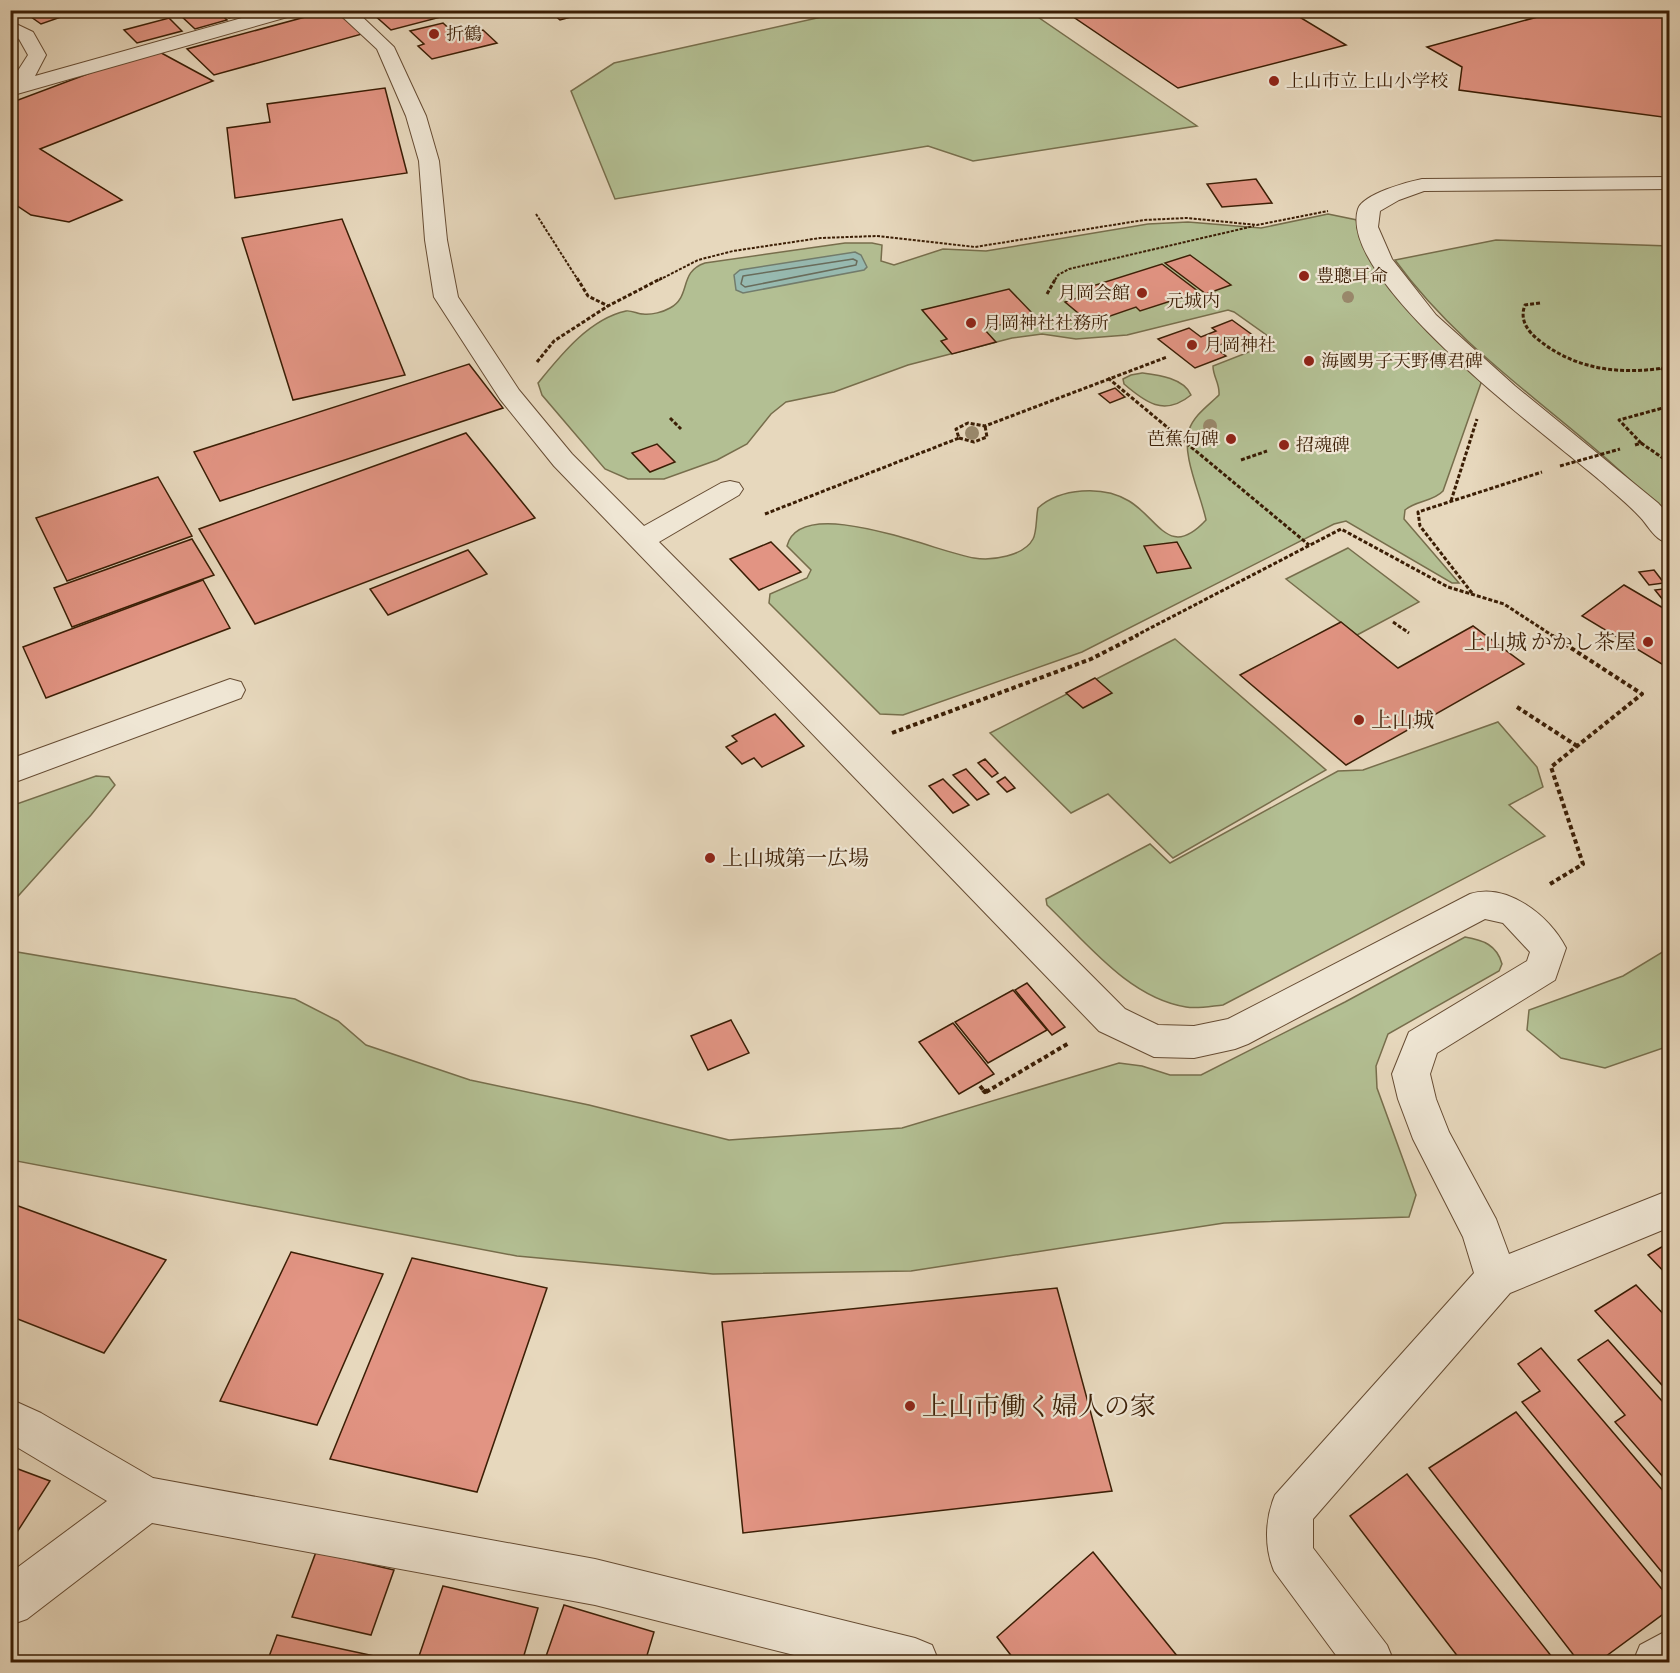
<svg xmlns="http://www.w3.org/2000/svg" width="1680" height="1673" font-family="Vollkorn,'Noto Serif JP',serif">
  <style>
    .green { fill: #b3bf93; stroke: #776e4c; stroke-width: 1.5 }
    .water { fill: #97bab1; stroke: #727c6c; stroke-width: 1.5 }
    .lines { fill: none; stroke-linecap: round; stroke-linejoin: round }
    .shore { stroke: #696c5b; stroke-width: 1.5 }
    .building { fill: #e29483; stroke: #3b1e05; stroke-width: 1.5 }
    .minor-casing { stroke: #664c33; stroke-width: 2 }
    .path-far3 { stroke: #3b1e05; stroke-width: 2; stroke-dasharray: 3 1.5; stroke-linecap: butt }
    .path-far2 { stroke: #3b1e05; stroke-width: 3; stroke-dasharray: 4 2; stroke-linecap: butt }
    .path-far1 { stroke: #3b1e05; stroke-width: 4; stroke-dasharray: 4.5 3; stroke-linecap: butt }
    .path { stroke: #3b1e05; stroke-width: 4.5; stroke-dasharray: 6 4; stroke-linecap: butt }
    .minor { fill: #efe6d4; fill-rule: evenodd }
    .path-bridge { stroke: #3b1e05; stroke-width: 3; stroke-dasharray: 4 2; stroke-linecap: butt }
    .tree { fill: #99886b }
    .poi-dot { fill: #8f2418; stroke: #efe6d4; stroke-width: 2 }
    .labels { text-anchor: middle; stroke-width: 4.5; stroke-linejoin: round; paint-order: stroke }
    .far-poi-label { font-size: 18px; fill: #3b1e05; stroke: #efe6d4; text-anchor: start }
    .far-neighbourhood-label { font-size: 18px; fill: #3b1e05; stroke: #efe6d4 }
    .poi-label { font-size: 21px; fill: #3b1e05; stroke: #efe6d4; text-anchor: start }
    .near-poi-label { font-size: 26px; fill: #3b1e05; stroke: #efe6d4; text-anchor: start }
  </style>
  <rect width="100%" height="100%" fill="#e7d8bd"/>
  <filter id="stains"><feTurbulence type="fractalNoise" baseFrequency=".00333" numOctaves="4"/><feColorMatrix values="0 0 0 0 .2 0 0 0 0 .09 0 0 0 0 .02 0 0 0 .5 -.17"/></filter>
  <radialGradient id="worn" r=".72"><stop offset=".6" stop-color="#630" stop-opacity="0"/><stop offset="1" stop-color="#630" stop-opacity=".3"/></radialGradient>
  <g class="green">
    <polygon points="853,10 1029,11 1197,126 973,161 928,146 615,199 571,91 614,63"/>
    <path d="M1328 214 1357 220 1479 375 1481 383 1443 491C1433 502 1416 500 1405 510L1404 519 1459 583H1452L1346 521 1334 524 1082 652 903 715 880 714 769 603 770 594 807 578 811 570 787 546C801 492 939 553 974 558 992 561 1024 556 1033 539 1037 532 1036 516 1038 508 1060 488 1103 485 1129 501 1159 519 1169 560 1206 520 1201 495 1181 454 1189 430 1194 415 1209 405 1219 395 1220 383 1213 377 1213 366L1272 343V339L1234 312 1228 310 1127 335 1076 339 1042 334 1012 338 908 365 834 392 786 402 771 414 747 444 717 460 664 479H628L605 469 542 395 538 383C560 356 589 319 626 311 631 310 638 314 643 314 652 315 663 312 670 308 692 296 678 272 705 263L845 243H872L882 245 881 261 894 265 943 249 986 251 1148 224 1188 222 1261 228Z"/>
    <path d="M1496 240 1669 246V519C1584 426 1471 365 1395 260Z"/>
    <path d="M1142 373C1158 375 1184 378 1191 395 1164 417 1145 402 1124 384L1123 379 1131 375Z"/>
    <polygon points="1348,548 1419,602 1357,635 1286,579"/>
    <polygon points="1175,639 1326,770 1173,858 1108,794 1071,813 990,733"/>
    <path d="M1498 722 1537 767 1543 787 1509 805 1545 836 1223 1005C1212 1006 1198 1009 1186 1007 1129 998 1087 943 1047 905L1046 899 1150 844 1170 863 1338 771 1363 770Z"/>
    <polygon points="96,776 109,777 115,785 91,815 11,904 11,806"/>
    <path d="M1465 937C1483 940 1497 945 1502 964L1499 971 1388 1034 1376 1066 1377 1088 1416 1195 1409 1217 1224 1223 911 1271 713 1274 517 1256 11 1160V951L295 999 338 1021 366 1045 470 1080 589 1105 729 1140 902 1128 1119 1063 1142 1066 1170 1075H1201L1345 1002Z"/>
    <polygon points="1669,948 1669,1046 1605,1068 1561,1058 1527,1030 1529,1010 1623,976"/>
  </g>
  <polygon class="water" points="855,252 861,255 867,267 864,270 743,293 736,290 734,275 740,270"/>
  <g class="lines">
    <polygon class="shore" points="853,259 857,261 856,265 745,287 741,284 743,276"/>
  </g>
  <g class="building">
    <polygon points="30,10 81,10 41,24 24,12"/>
    <polygon points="191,10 216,10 227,20 195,29 179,14"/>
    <polygon points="222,10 260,10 229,18"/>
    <polygon points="331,10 334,10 362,34 214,75 187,49"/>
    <polygon points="383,10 433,10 441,17 391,30 372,13"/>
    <polygon points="548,10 594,10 594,11 560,20"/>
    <polygon points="1083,10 1288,10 1346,45 1178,88 1069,14"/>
    <polygon points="1563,10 1670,10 1670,118 1459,90 1462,67 1427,47"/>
    <polygon points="169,18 182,31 137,43 124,30"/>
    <polygon points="443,23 457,36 483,30 497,43 432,59 418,46 424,44 410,31"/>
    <polygon points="154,49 213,81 40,149 122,200 69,222 31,215 10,201 10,103"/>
    <polygon points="385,88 407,173 235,198 227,128 270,122 267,104"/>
    <polygon points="1256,179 1272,203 1222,207 1207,184"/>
    <polygon points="342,219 405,375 293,400 242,238"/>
    <polygon points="1190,255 1231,285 1206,294 1165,263"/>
    <polygon points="1162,264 1199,292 1140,311 1136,307 1090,323 1065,302 1089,294 1083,289"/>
    <polygon points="1009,289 1035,316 984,329 996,342 952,354 941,341 947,339 922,310"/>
    <polygon points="1232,320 1254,336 1234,344 1230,341 1214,347 1226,356 1195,368 1158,339 1189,328 1201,337 1216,331 1212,328"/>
    <polygon points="469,364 503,408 220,501 194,452"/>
    <polygon points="1115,388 1125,397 1110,403 1099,394"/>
    <polygon points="466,433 535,518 255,624 199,529"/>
    <polygon points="657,444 675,462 650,472 632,453"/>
    <polygon points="158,477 192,536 67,581 36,518"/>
    <polygon points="192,539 214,575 72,627 54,588"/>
    <polygon points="771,542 801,572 759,590 730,559"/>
    <polygon points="1177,542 1191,568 1157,573 1144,546"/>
    <polygon points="468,550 487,574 388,615 370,589"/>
    <polygon points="1654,570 1664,583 1649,585 1639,572"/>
    <polygon points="203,580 230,628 46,698 23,647"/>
    <polygon points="1624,585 1670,612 1670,669 1582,616"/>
    <polygon points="1670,588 1670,600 1663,600 1655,590"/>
    <polygon points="1341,622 1398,668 1473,626 1524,664 1346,765 1240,675"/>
    <polygon points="1095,678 1112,693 1083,708 1066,693"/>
    <polygon points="775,714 804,746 762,767 754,758 742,764 726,747 737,741 732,736"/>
    <polygon points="985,759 998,773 992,777 978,763"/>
    <polygon points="966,769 989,794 977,800 953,775"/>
    <polygon points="1005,777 1015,788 1007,792 997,782"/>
    <polygon points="943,779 969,805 953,813 929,786"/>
    <polygon points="1027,983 1065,1027 1052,1035 1015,990"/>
    <polygon points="1013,990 1047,1030 988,1063 955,1022"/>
    <polygon points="731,1020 749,1053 708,1070 691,1036"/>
    <polygon points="953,1023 994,1074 959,1094 919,1042"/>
    <polygon points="10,1203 166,1260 104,1353 10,1316"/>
    <polygon points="1670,1242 1670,1278 1648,1255"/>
    <polygon points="291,1252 383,1274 317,1425 220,1401"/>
    <polygon points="412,1258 547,1288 477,1492 330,1459"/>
    <polygon points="1636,1285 1670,1321 1670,1394 1595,1311"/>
    <polygon points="1057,1288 1112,1491 743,1533 722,1322"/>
    <polygon points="1608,1340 1670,1410 1670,1485 1615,1422 1625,1415 1578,1360"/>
    <polygon points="1541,1348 1670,1499 1670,1582 1522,1402 1540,1391 1518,1364"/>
    <polygon points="1516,1412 1670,1599 1670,1609 1598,1662 1579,1662 1429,1468"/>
    <polygon points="10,1466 50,1481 10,1543"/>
    <polygon points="1407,1474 1556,1662 1462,1662 1350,1516"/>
    <polygon points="316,1552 394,1570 371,1635 292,1617"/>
    <polygon points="1093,1552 1178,1657 1173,1662 1016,1662 997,1637"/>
    <polygon points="443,1586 538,1608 522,1662 417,1662"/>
    <polygon points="564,1605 654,1632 645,1662 544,1662"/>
    <polygon points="277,1635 402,1662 267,1662"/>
  </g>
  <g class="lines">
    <defs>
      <g id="minor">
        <polygon points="270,10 301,10 298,14 10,96 10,83 28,55 19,39 10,34 10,21 33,32 46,55 35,76"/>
        <path d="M335 10H355L394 47 426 116 439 161 447 240 458 297 519 390 572 454 644 526 721 483 730 481 739 483 743 489 739 495 659 542 1125 1009 1158 1025 1194 1026 1228 1019 1470 894C1507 882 1550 916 1566 948L1555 980 1437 1053 1430 1074 1436 1099 1449 1132 1496 1219 1509 1254 1670 1190V1227L1510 1293 1313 1519V1548L1387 1645 1394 1662H1341L1274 1571C1264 1547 1265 1519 1275 1495L1474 1273 1463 1237 1413 1139 1398 1099 1392 1074 1409 1032 1527 961 1530 952 1503 923 1485 919 1248 1044 1235 1049 1194 1058 1154 1057 1099 1031 554 466 500 399 434 297 425 240 419 161 406 116 377 49Z"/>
        <path d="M1670 177V189L1424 191 1399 200 1380 211 1378 227 1392 259 1436 315 1515 386 1658 503 1670 516V543C1667 542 1663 542 1661 540 1653 536 1646 523 1640 517 1629 505 1615 494 1603 483 1552 439 1336 281 1358 209 1363 194 1407 182 1422 179Z"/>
        <polygon points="230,679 241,682 245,690 241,698 10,784 10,759"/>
        <polygon points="10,1399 41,1413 153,1478 595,1559 915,1638 932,1645 939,1662 822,1662 595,1605 152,1523 27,1619 10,1625 10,1573 107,1501 10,1443"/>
        <polygon points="1670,1629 1670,1662 1633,1662 1640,1645"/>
      </g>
    </defs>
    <use href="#minor" class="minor-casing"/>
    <g class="path-far3">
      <polyline points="536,214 578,280"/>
      <polyline points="659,280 698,260 733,251 820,238 877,236 975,247 1144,220 1187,218 1257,225 1328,211"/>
      <polyline points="1055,280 1058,275 1069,269 1254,226"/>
    </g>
    <g class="path-far2">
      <polyline points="577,278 588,296 608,306"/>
      <polyline points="1047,294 1056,278"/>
      <path d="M1540 303 1525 305C1519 320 1528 332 1540 341 1578 371 1624 375 1670 367"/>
      <polyline points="537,362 554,341 608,306 662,278"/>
      <polyline points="1661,368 1670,375"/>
      <polyline points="1108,378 1309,545"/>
      <polyline points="670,418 681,429"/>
      <polyline points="959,438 974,442 987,437 985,426"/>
      <polyline points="1641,443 1670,463"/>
      <polyline points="1635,445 1641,443 1619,420 1670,406"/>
      <polyline points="1241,460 1267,451"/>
      <polyline points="1451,501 1477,419"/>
      <polyline points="765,514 959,438 956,429 968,423 985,426 1167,357"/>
      <polyline points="1472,593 1420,526 1418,512 1542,472"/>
      <polyline points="1393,622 1409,633"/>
      <polyline points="1135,636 1341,529 1448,587 1504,604 1553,636"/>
    </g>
    <g class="path-far1">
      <polyline points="1517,707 1577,746"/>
      <polyline points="892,733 1091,659 1138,635"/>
      <polyline points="1550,884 1583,864 1551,767 1642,694 1551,635"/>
      <polyline points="980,1086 985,1092"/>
      <polyline points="986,1092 1069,1043"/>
    </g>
    <polyline class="path" points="983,1090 985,1092 988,1090"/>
    <use href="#minor" class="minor"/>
    <polyline class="path-bridge" points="1560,466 1620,449"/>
  </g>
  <g class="tree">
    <circle cx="1348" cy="297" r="6"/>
    <circle cx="1210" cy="426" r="7"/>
    <circle cx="972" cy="433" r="7"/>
  </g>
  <g class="poi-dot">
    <circle cx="434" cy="34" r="6"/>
    <circle cx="1274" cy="81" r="6"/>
    <circle cx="1304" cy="276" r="6"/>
    <circle cx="1142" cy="293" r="6"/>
    <circle cx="971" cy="323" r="6"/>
    <circle cx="1192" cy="345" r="6"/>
    <circle cx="1309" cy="361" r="6"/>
    <circle cx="1231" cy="439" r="6"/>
    <circle cx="1284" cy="445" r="6"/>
    <circle cx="1648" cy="642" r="6"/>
    <circle cx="1359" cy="720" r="6"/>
    <circle cx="710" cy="858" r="6"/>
    <circle cx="910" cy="1406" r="6"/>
  </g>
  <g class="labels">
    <g class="far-poi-label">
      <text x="446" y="40">折鶴</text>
      <text x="1286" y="87">上山市立上山小学校</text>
      <text x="1316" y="282">豊聰耳命</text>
      <text x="1130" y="299" text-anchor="end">月岡会館</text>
      <text x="983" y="329">月岡神社社務所</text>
      <text x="1204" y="351">月岡神社</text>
      <text x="1321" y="367">海國男子天野傳君碑</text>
      <text x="1219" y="445" text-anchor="end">芭蕉句碑</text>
      <text x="1296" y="451">招魂碑</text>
    </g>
    <g class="far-neighbourhood-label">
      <text x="1193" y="307">元城内</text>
    </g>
    <g class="poi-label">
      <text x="1636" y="649" text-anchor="end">上山城 かかし茶屋</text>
      <text x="1371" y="727">上山城</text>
      <text x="722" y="865">上山城第一広場</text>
    </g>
    <g class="near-poi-label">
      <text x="922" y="1415">上山市働く婦人の家</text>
    </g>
  </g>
  <rect width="1680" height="1673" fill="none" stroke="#e7d8bd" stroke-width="36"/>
  <rect x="12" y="12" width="1656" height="1649" fill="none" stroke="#3b1e05" stroke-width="3"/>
  <rect x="18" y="18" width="1644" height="1637" fill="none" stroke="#3b1e05" stroke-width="1.5"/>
  <rect width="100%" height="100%" filter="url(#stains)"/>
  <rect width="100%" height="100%" fill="url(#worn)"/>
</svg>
